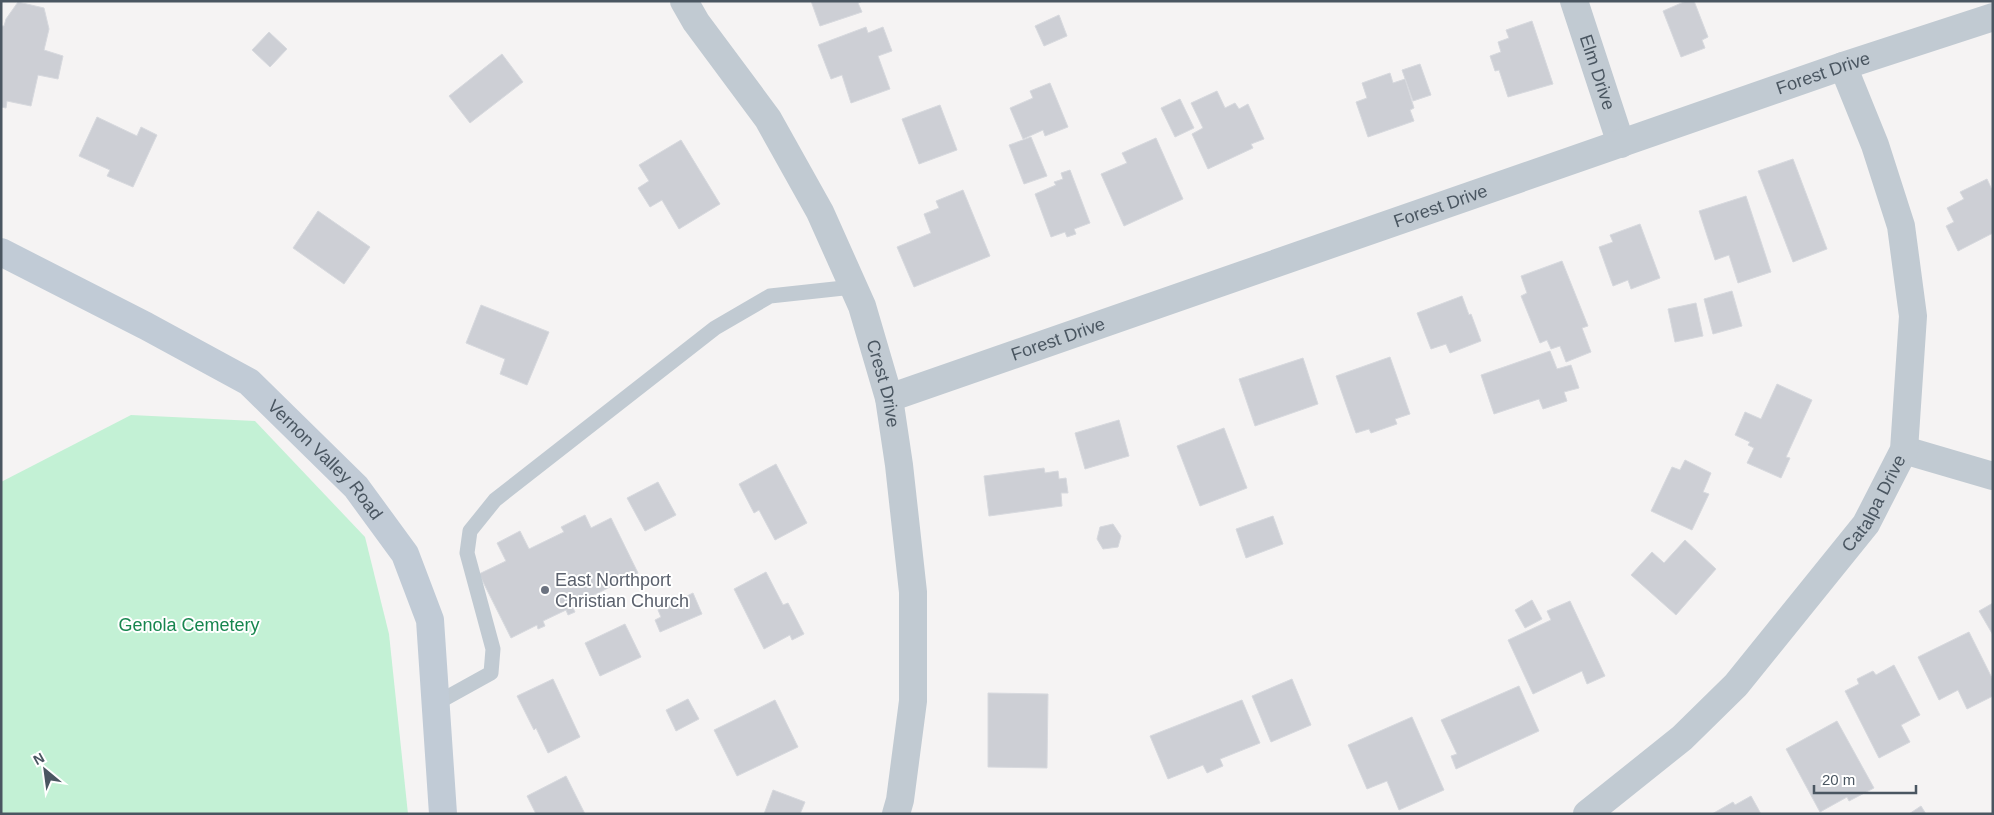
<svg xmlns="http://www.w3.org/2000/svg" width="1994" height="815" font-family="Helvetica,sans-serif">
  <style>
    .green { fill: #c3f1d5 }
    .building { fill: #cdcfd5; stroke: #d7d9de }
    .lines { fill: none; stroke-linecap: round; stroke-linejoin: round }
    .lane { stroke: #c1cad2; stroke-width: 15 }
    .street { stroke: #c1cad2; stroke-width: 28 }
    .secondary { stroke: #c1cbd6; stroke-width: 28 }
    .worship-dot { fill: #6b7280; stroke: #fff; stroke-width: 2 }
    .labels { text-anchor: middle; stroke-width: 4; stroke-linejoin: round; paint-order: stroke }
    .street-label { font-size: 18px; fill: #4a5661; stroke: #fff }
    .worship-label { font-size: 18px; fill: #5b616d; stroke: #fff; text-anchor: start }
    .park-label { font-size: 18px; fill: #17864f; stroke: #fff }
  </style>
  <rect width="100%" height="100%" fill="#f5f3f3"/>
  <polygon class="green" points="131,415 255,421 365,537 389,634 408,814 1,814 1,482"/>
  <g class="building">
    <polygon points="811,1 863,1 858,3 862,12 820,26"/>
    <polygon points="1686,1 1694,1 1708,37 1702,40 1705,48 1681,57 1663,11"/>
    <polygon points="18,2 44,8 49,29 44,50 63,56 58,79 38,75 31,106 7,101 6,108 1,107 1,26 4,26 6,19"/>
    <polygon points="1059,15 1067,36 1044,46 1035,26"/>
    <polygon points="1532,21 1553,84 1508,97 1499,70 1495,71 1490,56 1501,52 1498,42 1509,38 1506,30"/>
    <polygon points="866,27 868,33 883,27 892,51 878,56 890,89 851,103 842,75 831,79 818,45"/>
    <polygon points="269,32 287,49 270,67 252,50"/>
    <polygon points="502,54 523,82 470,123 449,96"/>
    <polygon points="1420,64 1431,95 1413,101 1402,70"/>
    <polygon points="1390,73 1393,83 1405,79 1414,108 1410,110 1414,121 1368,137 1356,102 1367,98 1362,83"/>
    <polygon points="1050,83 1068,127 1045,136 1043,130 1023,139 1010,108 1033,98 1030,91"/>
    <polygon points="1217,91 1225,108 1235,103 1239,109 1248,104 1264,139 1251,144 1253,148 1208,169 1192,134 1203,128 1191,103"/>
    <polygon points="1180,99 1194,128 1175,137 1161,108"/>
    <polygon points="940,105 957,150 919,164 902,119"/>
    <polygon points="97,117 137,136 141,127 157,135 133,187 107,176 110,170 79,156"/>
    <polygon points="1031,137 1047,176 1024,184 1009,145"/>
    <polygon points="1156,138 1183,199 1124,226 1101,174 1127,163 1122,153"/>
    <polygon points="681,140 720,204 679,229 662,200 650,207 638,188 649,181 639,165"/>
    <polygon points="1793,159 1827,249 1793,262 1758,171"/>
    <polygon points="1070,170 1090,223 1074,229 1076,234 1067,237 1065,232 1051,237 1035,194 1056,185 1054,182 1063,179 1061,173"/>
    <polygon points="1987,179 1993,192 1993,233 1958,251 1946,226 1954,222 1947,208 1964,199 1960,192"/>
    <polygon points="963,190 990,256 914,287 897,247 931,233 924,214 939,208 936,201"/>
    <polygon points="1746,196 1771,272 1738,283 1729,255 1715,260 1699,211"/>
    <polygon points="318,211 370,247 344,284 293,248"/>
    <polygon points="1640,224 1660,278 1631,289 1628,280 1613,286 1599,247 1613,242 1610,235"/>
    <polygon points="1562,261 1588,326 1582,328 1591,352 1566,362 1560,346 1551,349 1547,340 1540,343 1521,296 1527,293 1521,276"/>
    <polygon points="1732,291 1742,326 1713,334 1704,299"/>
    <polygon points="1462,296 1469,315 1471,314 1481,341 1450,353 1446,344 1431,349 1417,313"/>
    <polygon points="1696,303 1703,336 1675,342 1668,309"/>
    <polygon points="481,305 549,332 527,385 500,374 505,359 466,343"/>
    <polygon points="1550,351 1557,369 1571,365 1579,388 1564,392 1567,401 1543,409 1539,399 1494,414 1481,375"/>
    <polygon points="1390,357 1410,414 1395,419 1397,424 1371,433 1369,429 1356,433 1336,376"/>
    <polygon points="1303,358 1318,404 1255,426 1239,379"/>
    <polygon points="1777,384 1812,400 1786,457 1790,458 1781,478 1747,463 1754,448 1748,445 1750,442 1735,435 1745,412 1761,419"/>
    <polygon points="1119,420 1129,456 1085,469 1075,433"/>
    <polygon points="1224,428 1247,488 1200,506 1177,446"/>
    <polygon points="1685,460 1711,473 1703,492 1709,494 1692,530 1651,511 1672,467 1680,470"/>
    <polygon points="776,464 807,523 775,540 759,510 754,513 739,484"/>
    <polygon points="1044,468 1045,473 1058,471 1059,479 1066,478 1068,493 1061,493 1062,506 989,516 984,476"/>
    <polygon points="658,482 676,515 645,531 627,498"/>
    <polygon points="585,515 591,528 611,518 638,573 572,606 575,612 568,615 566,610 543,621 545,626 538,629 537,625 511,638 479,574 506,561 497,543 520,531 529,549 564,532 561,527"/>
    <polygon points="1273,516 1283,544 1246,558 1236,529"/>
    <polygon points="1113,524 1121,536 1118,547 1103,549 1097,539 1100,527"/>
    <polygon points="1685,540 1716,569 1676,615 1631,575 1652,552 1664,563"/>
    <polygon points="766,572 783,605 788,603 804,634 792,640 790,635 764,649 734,589"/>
    <polygon points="693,593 702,614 660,632 655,620 661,617 658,610"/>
    <polygon points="1532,600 1542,619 1525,628 1515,610"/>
    <polygon points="1570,601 1605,676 1587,684 1582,671 1533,694 1508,640 1551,620 1547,611"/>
    <polygon points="1993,603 1993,635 1979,611"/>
    <polygon points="625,624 641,657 600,676 585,643"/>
    <polygon points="1969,632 1993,680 1993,696 1967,709 1958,690 1939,700 1918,657"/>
    <polygon points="1894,665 1920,715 1901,725 1910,742 1879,758 1845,691 1859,684 1857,679 1873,671 1876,675"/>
    <polygon points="553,679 580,737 548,753 536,728 534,730 517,696"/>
    <polygon points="1292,679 1311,725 1271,742 1252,696"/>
    <polygon points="1519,686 1539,731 1456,769 1451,756 1457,754 1441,720"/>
    <polygon points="988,693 1048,694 1047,768 988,767"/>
    <polygon points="688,699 699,719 676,731 666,710"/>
    <polygon points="775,700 798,747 737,776 714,730"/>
    <polygon points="1242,700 1260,743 1220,759 1223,766 1207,773 1203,765 1168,779 1150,736"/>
    <polygon points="1412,717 1444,790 1399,810 1387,781 1367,789 1348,745"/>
    <polygon points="1837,721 1874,788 1849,801 1847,797 1820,812 1786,749"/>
    <polygon points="566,776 585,814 536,814 527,796"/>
    <polygon points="773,790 805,802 800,814 764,814"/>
    <polygon points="1751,796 1761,814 1712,814 1733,802 1735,805"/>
    <polygon points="1921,806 1926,814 1909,814"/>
  </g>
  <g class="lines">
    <polyline class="lane" points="435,704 491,673 493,649 467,553 470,531 495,500 715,328 770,296 853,287"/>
    <g class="street">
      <path id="s1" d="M684 1 696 22 768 119 820 212 862 306 889 398 899 465 913 592V701L900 800 896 814"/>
      <path id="s2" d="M1574 1 1621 144"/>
      <path id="s3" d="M889 398 1843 66 1993 17"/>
      <polyline points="1904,450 1993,476"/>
      <path id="s4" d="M1587 814 1682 738 1736 685 1866 524 1904 450 1913 316 1901 226 1875 145 1843 66"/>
    </g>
    <path class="secondary" id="s5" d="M1 252 146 326 249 382 356 487 405 554 430 620 443 814"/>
  </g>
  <circle class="worship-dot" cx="545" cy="590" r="5"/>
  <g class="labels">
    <g class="street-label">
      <text dy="6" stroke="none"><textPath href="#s2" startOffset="75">Elm Drive</textPath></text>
      <text dy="6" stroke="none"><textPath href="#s3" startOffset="989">Forest Drive</textPath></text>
      <text dy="6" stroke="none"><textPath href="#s3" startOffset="584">Forest Drive</textPath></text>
      <text dy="6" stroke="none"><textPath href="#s3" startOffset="179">Forest Drive</textPath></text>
      <text dy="6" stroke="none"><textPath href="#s1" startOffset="435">Crest Drive</textPath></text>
      <text dy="6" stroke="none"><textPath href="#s5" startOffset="389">Vernon Valley Road</textPath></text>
      <text dy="6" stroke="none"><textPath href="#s4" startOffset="426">Catalpa Drive</textPath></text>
    </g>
    <g class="worship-label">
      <text x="555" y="586">East Northport<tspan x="555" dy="21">Christian Church</tspan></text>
    </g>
    <g class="park-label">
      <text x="189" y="631">Genola Cemetery</text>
    </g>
  </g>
  <rect width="1994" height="815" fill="none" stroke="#4a5661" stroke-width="5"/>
  <g transform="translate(45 770) rotate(331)" stroke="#ffffff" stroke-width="4" paint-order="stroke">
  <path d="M0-4L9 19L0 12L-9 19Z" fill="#4a5661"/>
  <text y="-8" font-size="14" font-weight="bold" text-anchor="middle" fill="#4a5661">N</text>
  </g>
  <path d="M1814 785v8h102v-8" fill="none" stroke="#4a5661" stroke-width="2.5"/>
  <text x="1822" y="785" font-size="15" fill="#4a5661" stroke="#ffffff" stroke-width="4" paint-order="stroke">20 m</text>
</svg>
